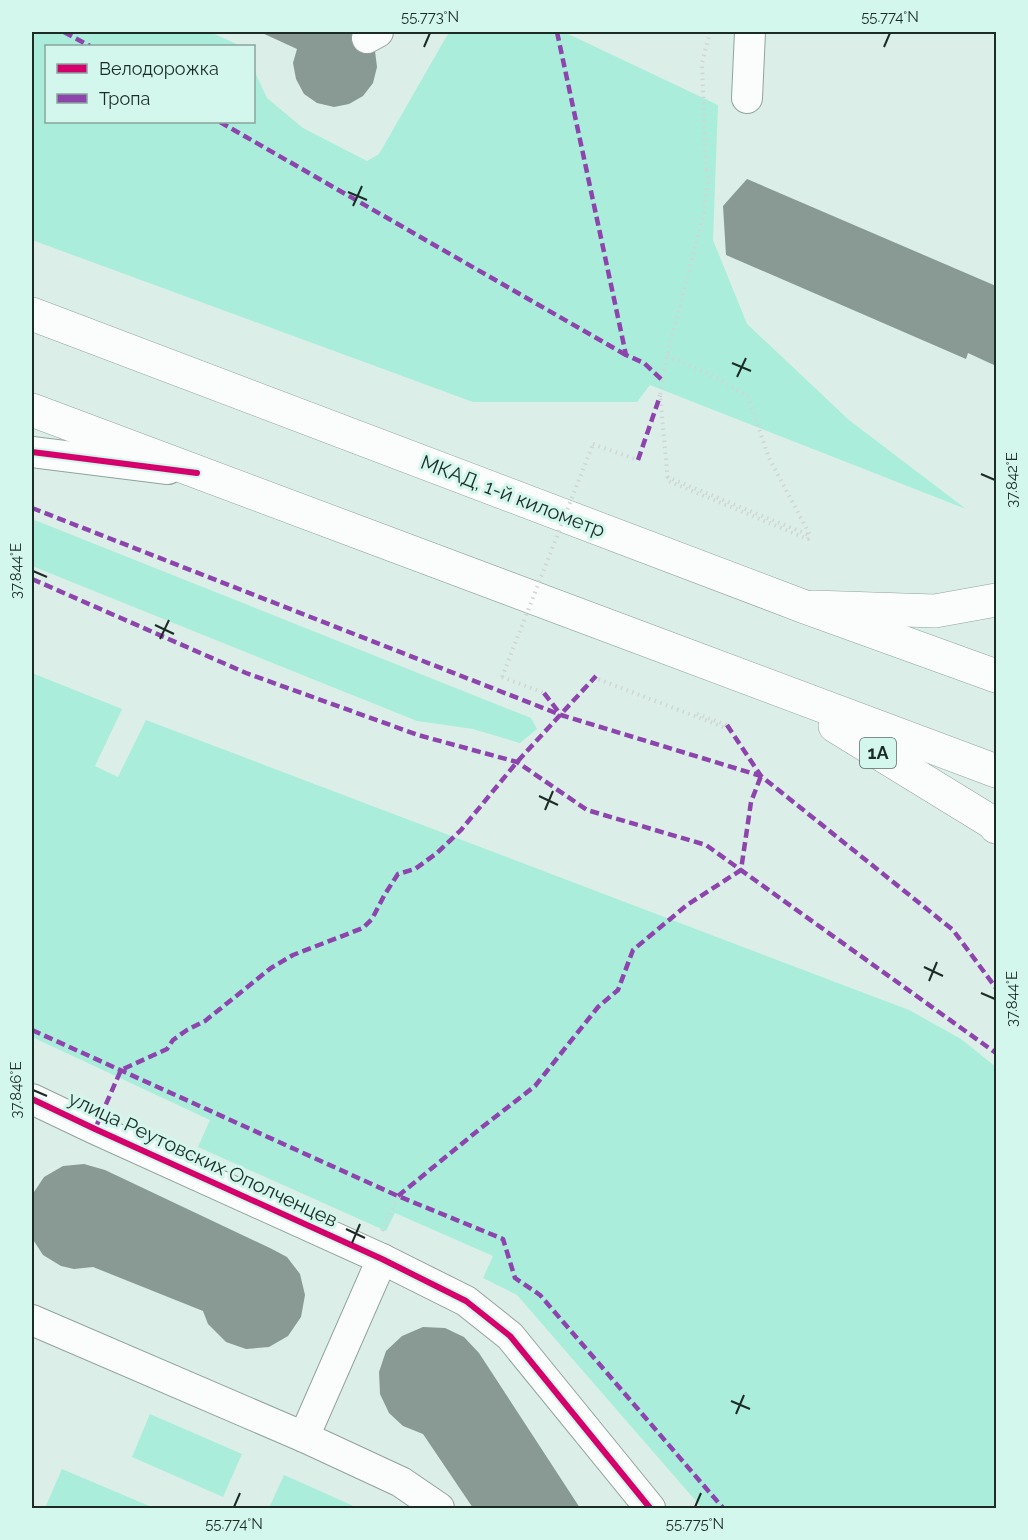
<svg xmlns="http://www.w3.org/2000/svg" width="1028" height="1540" font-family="Raleway,sans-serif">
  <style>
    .green { fill: #aaeddb }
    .building { fill: #899993 }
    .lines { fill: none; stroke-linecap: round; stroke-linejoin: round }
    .minor-casing { stroke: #92a29d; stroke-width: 32 }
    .major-casing { stroke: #92a29d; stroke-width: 34 }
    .highway-casing { stroke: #92a29d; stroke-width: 34 }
    .path { stroke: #cfd6d4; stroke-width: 4; stroke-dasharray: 1.5 4.5; stroke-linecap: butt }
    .minor { stroke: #fafdfc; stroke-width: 30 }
    .major { stroke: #fafdfc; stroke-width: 33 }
    .highway { stroke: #fafdfc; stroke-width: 33 }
    .path-bridge { stroke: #cfd6d4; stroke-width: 4; stroke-dasharray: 1.5 4.5; stroke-linecap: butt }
    .quiet { stroke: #8e44ad; stroke-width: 4.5; stroke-dasharray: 9 4.5; stroke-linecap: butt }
    .cycleway-casing { stroke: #d3f7ec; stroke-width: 10 }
    .cycleway { stroke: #d6006c; stroke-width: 6 }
    .ticks { fill: none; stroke: #1d2b27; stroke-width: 2 }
    .labels { text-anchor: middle; stroke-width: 6; stroke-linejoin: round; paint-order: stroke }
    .shield { fill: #d3f7ec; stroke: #546862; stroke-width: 1.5 }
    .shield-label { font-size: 18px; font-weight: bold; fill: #1d2b27 }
    .street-label { font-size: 20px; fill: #1d2b27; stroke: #d3f7ec }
    .neatline { fill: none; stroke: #1d2b27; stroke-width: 2 }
    .ticks-label { font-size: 15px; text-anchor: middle; fill: #1d2b27 }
  </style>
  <rect width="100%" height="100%" fill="#dbefe8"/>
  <g class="green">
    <polygon points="32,32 210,32 241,46 46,46 46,122 254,122 254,70 267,98 303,128 367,161 379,154 449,32 564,32 718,105 713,240 747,324 849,420 966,509 650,385 637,402 473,402 32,240"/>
    <polygon points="32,519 531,718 537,729 520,743 473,729 417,721 32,566"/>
    <polygon points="32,673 122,709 95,766 118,777 146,720 909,1010 961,1039 996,1067 996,1508 702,1508 517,1295 483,1278 493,1256 395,1213 386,1231 198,1147 210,1120 32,1037"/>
    <polygon points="150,1414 242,1454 223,1497 132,1457"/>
    <polygon points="62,1469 154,1508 45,1508"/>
    <polygon points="284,1475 358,1508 269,1508"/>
  </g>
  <g class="building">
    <polygon points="260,32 359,32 375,51 377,67 373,83 363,96 349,104 334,107 317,103 304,94 296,79 293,63 297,49"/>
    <polygon points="747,179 996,286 996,366 968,353 966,359 726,255 723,206"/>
    <polygon points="84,1164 105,1170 270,1248 287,1257 300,1274 305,1295 301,1317 288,1336 269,1347 246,1349 226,1342 208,1324 203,1311 93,1267 74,1269 61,1266 43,1255 32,1238 32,1195 44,1177 63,1166"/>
    <polygon points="423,1327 445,1328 464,1337 479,1353 580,1508 473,1508 423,1434 403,1426 389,1413 380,1394 379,1372 386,1351 402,1336"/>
  </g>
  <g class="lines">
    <defs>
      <g id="minor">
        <polyline points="367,38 378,32"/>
        <polyline points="747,98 750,32"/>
        <polyline points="32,452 168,469"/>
        <polyline points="32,1099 95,1129 382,1259 466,1301 510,1336 650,1508"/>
        <polyline points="382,1259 304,1437 401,1482 439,1508"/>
        <polyline points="32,1320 304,1437"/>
      </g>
      <polyline id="major" points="813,607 935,611 996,600"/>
      <g id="highway">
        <polyline points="32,314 805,607 996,676"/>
        <polyline points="32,410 996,771"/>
        <polyline points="835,726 993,823 996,827"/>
      </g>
    </defs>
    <use href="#minor" class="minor-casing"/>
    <use href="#major" class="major-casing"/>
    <use href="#highway" class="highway-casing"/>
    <g class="path">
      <polyline points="706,170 702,63 710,32"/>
      <polyline points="667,356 718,378 748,397 769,458 810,535 808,539 668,481 660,396 667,356 704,212 708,177 706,169"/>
      <polyline points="593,444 638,460"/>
      <polyline points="667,477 809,535"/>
      <polyline points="596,676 595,678 726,728 727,725"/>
      <polyline points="502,677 544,693"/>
      <polyline points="697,714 727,725"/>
      <polyline points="382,1231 398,1196"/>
    </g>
    <use href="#minor" class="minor"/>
    <use href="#major" class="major"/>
    <use href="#highway" class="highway"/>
    <polyline class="path-bridge" points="502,677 593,444"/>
    <g class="quiet">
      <polyline points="64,32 90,46"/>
      <polyline points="557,32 626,355 644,363 663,381"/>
      <polyline points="220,122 626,355"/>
      <polyline points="638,460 660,396"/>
      <polyline points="32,508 561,715 761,776"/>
      <polyline points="32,579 246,673 418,735 517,762 587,810 706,845 996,1053"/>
      <polyline points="544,693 561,715"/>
      <polyline points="727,725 761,776 953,930 996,988"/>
      <polyline points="32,1030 398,1196 503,1239 515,1278 540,1295 723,1508"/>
      <polyline points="95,1129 121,1070 167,1049 173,1040 187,1030 205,1021 271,968 293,955 363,928 372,919 385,894 398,874 415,869 437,853 461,830 517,762 596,676"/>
      <polyline points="398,1196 481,1128 535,1086 598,1007 618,990 633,950 687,905 741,870 751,802 761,776"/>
    </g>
    <defs>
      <g id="cycleway">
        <polyline points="32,452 197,473"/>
        <polyline points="32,1099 95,1129 382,1259 466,1301 510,1336 650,1508"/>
      </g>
    </defs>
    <use href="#cycleway" class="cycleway-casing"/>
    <use href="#cycleway" class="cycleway"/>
  </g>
  <path class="ticks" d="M424 47 430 33M884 47 890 33M348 192 367 200M353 206 362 186M732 363 751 371M737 377 746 358M981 474 995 480M33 571 47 577M155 625 174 634M160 639 169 620M539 796 558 805M545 810 553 791M924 967 943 976M929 981 937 962M981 993 995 999M33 1090 47 1096M346 1229 365 1238M352 1243 360 1224M731 1401 750 1409M736 1414 744 1395M234 1507 240 1493M695 1507 701 1493"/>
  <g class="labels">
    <rect class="shield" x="860" y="738" width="36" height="30" rx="4.5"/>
    <g class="shield-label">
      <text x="878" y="759">1A</text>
    </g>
    <g class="street-label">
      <text transform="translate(513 496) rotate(21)" y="7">МКАД, 1-й километр</text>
      <text transform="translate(203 1159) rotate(25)" y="7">улица Реутовских Ополченцев</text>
    </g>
  </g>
  <rect width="1028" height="1540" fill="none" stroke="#d3f7ec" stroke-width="66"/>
  <rect x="45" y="45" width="210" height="78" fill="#d3f7ec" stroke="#8aa59d" stroke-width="1.5"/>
  <rect x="57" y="64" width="30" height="9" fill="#d6006c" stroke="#8aa59d" stroke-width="1.5"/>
  <text x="99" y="75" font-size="18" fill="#1d2b27">Велодорожка</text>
  <rect x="57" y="94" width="30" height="9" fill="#8e44ad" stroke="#8aa59d" stroke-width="1.5"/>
  <text x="99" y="105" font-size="18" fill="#1d2b27">Тропа</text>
  <rect x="33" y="33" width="962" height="1474" class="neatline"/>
  <g class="ticks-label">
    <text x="430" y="22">55.773°N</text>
    <text x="890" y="22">55.774°N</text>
    <text transform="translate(1012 480) rotate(-90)" y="5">37.842°E</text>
    <text transform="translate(16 571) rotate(-90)" y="5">37.844°E</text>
    <text transform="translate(1012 999) rotate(-90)" y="5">37.844°E</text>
    <text transform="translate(16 1090) rotate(-90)" y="5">37.846°E</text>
    <text x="234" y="1529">55.774°N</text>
    <text x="695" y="1529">55.775°N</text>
  </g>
</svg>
